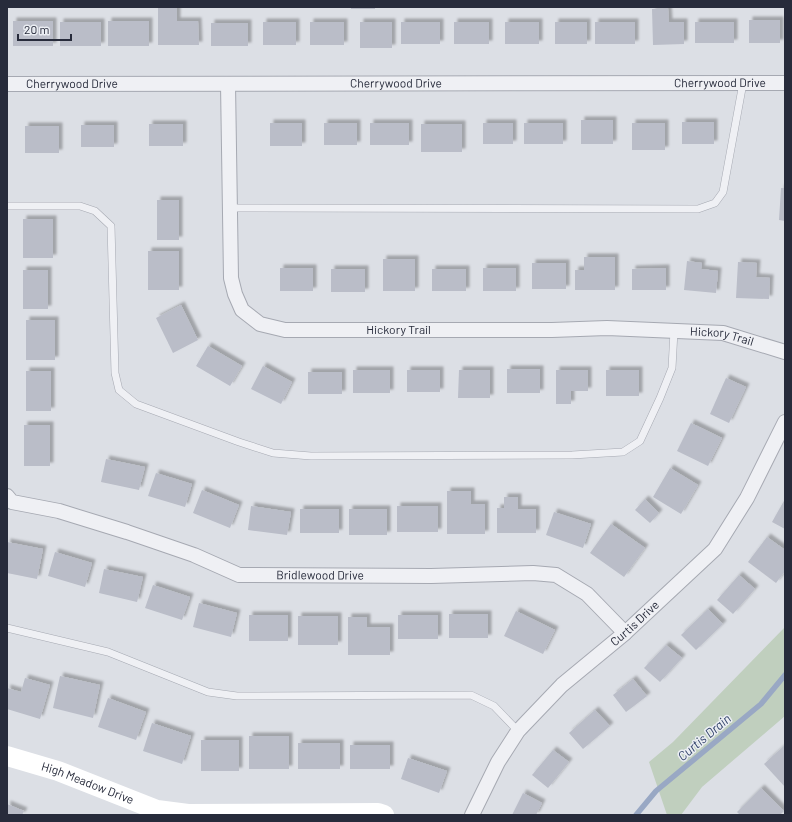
<svg xmlns="http://www.w3.org/2000/svg" width="792" height="822" font-family="Barlow,sans-serif">
  <style>
    .green { fill: #c0cfbe }
    .lines { fill: none; stroke-linecap: round; stroke-linejoin: round }
    .stream { stroke: #99a8c4; stroke-width: 5.5 }
    .building { fill: #babdc8; filter: url(#shadow) }
    .lane-casing { stroke: #a6a9b2; stroke-width: 8 }
    .street-casing { stroke: #a6a9b2; stroke-width: 16 }
    .lane { stroke: #eff0f4; stroke-width: 7 }
    .street { stroke: #eff0f4; stroke-width: 14 }
    .secondary { stroke: #fff; stroke-width: 20 }
    .labels { text-anchor: middle; stroke-width: 3; stroke-linejoin: round; paint-order: stroke }
    .street-label { font-size: 12px; fill: #272b3b; stroke: #ebeef3 }
    .water-label { font-size: 13px; font-style: italic; fill: #34456c; stroke: #ebeef3 }
  </style>
  <defs>
    <filter id="shadow"><feDropShadow dx="3.5" dy="-3.5" stdDeviation="1" flood-color="#0004"/></filter>
  </defs>
  <rect width="100%" height="100%" fill="#dcdfe5"/>
  <polygon class="green" points="785,627 785,716 702,787 681,815 667,815 649,762 673,742"/>
  <g class="lines">
    <polyline class="stream" points="636,815 656,791 761,704 785,675"/>
  </g>
  <g class="building">
    <polygon points="158,7 177,7 177,21 198,21 199,45 158,45"/>
    <rect x="351" y="7" width="24" height="2"/>
    <polygon points="668,8 669,22 684,22 684,44 653,45 652,9"/>
    <rect x="749" y="20" width="31" height="23"/>
    <rect x="13" y="21" width="40" height="25"/>
    <rect x="108" y="21" width="41" height="25"/>
    <rect x="60" y="22" width="41" height="24"/>
    <rect x="263" y="22" width="33" height="23"/>
    <rect x="310" y="22" width="34" height="23"/>
    <rect x="360" y="22" width="32" height="26"/>
    <rect x="401" y="22" width="39" height="22"/>
    <rect x="454" y="22" width="35" height="22"/>
    <rect x="505" y="22" width="34" height="22"/>
    <rect x="555" y="22" width="32" height="22"/>
    <rect x="595" y="22" width="40" height="22"/>
    <rect x="695" y="22" width="39" height="21"/>
    <rect x="211" y="23" width="37" height="23"/>
    <rect x="581" y="120" width="32" height="24"/>
    <rect x="682" y="122" width="32" height="22"/>
    <rect x="270" y="123" width="32" height="23"/>
    <rect x="324" y="123" width="33" height="22"/>
    <rect x="370" y="123" width="39" height="22"/>
    <rect x="483" y="123" width="30" height="21"/>
    <rect x="524" y="123" width="39" height="21"/>
    <rect x="632" y="123" width="33" height="27"/>
    <rect x="149" y="124" width="34" height="22"/>
    <rect x="421" y="124" width="41" height="28"/>
    <rect x="81" y="125" width="33" height="22"/>
    <rect x="25" y="126" width="34" height="27"/>
    <polygon points="781,188 785,188 785,221 779,220"/>
    <rect x="157" y="200" width="22" height="40"/>
    <rect x="23" y="219" width="30" height="39"/>
    <rect x="148" y="251" width="31" height="39"/>
    <polygon points="584,257 615,257 615,290 575,290 575,270 584,270"/>
    <rect x="383" y="259" width="32" height="32"/>
    <polygon points="687,261 702,263 701,269 718,271 716,293 684,290"/>
    <polygon points="738,262 757,263 756,277 770,278 769,299 736,298"/>
    <rect x="532" y="263" width="34" height="26"/>
    <rect x="280" y="268" width="33" height="23"/>
    <rect x="483" y="268" width="33" height="23"/>
    <polygon points="666,268 666,290 632,290 632,269"/>
    <rect x="331" y="269" width="34" height="23"/>
    <rect x="432" y="269" width="34" height="22"/>
    <rect x="23" y="270" width="25" height="39"/>
    <polygon points="181,305 198,340 173,353 156,318"/>
    <rect x="26" y="320" width="29" height="40"/>
    <polygon points="208,346 242,366 230,386 196,366"/>
    <polygon points="263,366 292,382 281,404 251,389"/>
    <rect x="507" y="369" width="33" height="24"/>
    <rect x="353" y="370" width="37" height="23"/>
    <rect x="407" y="370" width="33" height="22"/>
    <polygon points="459,370 490,370 490,398 458,398"/>
    <polygon points="556,370 588,370 588,391 571,391 571,404 556,404"/>
    <rect x="606" y="370" width="33" height="26"/>
    <rect x="26" y="371" width="25" height="40"/>
    <rect x="308" y="372" width="34" height="22"/>
    <polygon points="726,378 746,387 729,423 710,414"/>
    <polygon points="691,423 722,438 708,466 677,451"/>
    <rect x="24" y="425" width="26" height="41"/>
    <polygon points="106,459 145,467 139,490 101,482"/>
    <polygon points="670,468 698,485 681,514 653,497"/>
    <polygon points="156,473 192,484 185,507 148,496"/>
    <polygon points="202,490 239,505 230,528 193,513"/>
    <polygon points="447,491 471,491 471,504 485,504 485,534 447,534"/>
    <polygon points="504,497 518,497 518,509 536,509 536,533 497,533 497,508 504,508"/>
    <polygon points="645,499 659,513 650,523 635,510"/>
    <polygon points="785,499 785,529 772,522"/>
    <polygon points="251,506 291,512 287,535 248,530"/>
    <rect x="397" y="506" width="41" height="26"/>
    <rect x="300" y="509" width="39" height="24"/>
    <rect x="349" y="509" width="38" height="26"/>
    <polygon points="554,512 591,524 583,548 546,535"/>
    <polygon points="611,524 645,548 624,577 590,553"/>
    <polygon points="767,537 785,550 785,571 776,583 748,562"/>
    <polygon points="7,542 43,549 37,579 7,573"/>
    <polygon points="55,552 92,563 85,587 48,576"/>
    <polygon points="104,569 143,577 137,602 99,593"/>
    <polygon points="739,575 755,589 733,614 717,600"/>
    <polygon points="153,585 190,597 182,620 145,608"/>
    <polygon points="199,603 237,613 231,637 193,627"/>
    <polygon points="708,609 723,624 696,650 681,635"/>
    <polygon points="516,611 555,630 543,654 504,636"/>
    <rect x="449" y="614" width="39" height="24"/>
    <rect x="249" y="615" width="39" height="26"/>
    <rect x="398" y="615" width="40" height="24"/>
    <rect x="298" y="616" width="40" height="29"/>
    <polygon points="348,617 367,617 367,627 390,627 390,655 348,655"/>
    <polygon points="666,645 682,658 660,682 644,668"/>
    <polygon points="60,676 100,685 93,718 53,708"/>
    <polygon points="25,678 50,685 40,719 7,709 7,688 21,692"/>
    <polygon points="633,679 647,696 626,712 613,695"/>
    <polygon points="108,698 146,712 136,740 98,727"/>
    <polygon points="595,710 610,726 583,749 569,733"/>
    <polygon points="152,723 191,736 182,764 143,751"/>
    <rect x="249" y="736" width="40" height="33"/>
    <rect x="201" y="740" width="38" height="31"/>
    <rect x="298" y="743" width="42" height="26"/>
    <rect x="350" y="745" width="40" height="24"/>
    <polygon points="785,745 785,787 764,764"/>
    <polygon points="553,750 569,762 548,788 532,775"/>
    <polygon points="408,758 447,771 439,793 401,779"/>
    <polygon points="761,788 784,811 780,815 740,815 737,812"/>
    <polygon points="523,793 542,803 536,815 512,815"/>
    <polygon points="7,804 24,811 22,815 7,815"/>
  </g>
  <g class="lines">
    <defs>
      <g id="lane">
        <polyline points="7,206 80,206 95,211 111,226 115,373 119,390 136,404 239,442 273,453 311,456 572,455 623,452 640,441 660,398 672,368 674,331"/>
        <polyline points="230,208 698,209 715,203 723,192 743,83"/>
        <polyline points="7,628 108,652 208,692 237,696 471,695 494,706 518,731"/>
      </g>
      <g id="street">
        <path id="s1" d="M7 84 785 83"/>
        <path id="s2" d="M228 84 231 278 235 294 242 310 260 324 285 330H552L607 328 723 333 785 352"/>
        <path id="s3" d="M7 496 12 502 59 511 127 532 194 555 239 575 431 576 533 573 556 575 587 594 625 633"/>
        <path id="s4" d="M472 815 498 762 518 731 562 685 625 633 715 549 747 498 785 422"/>
      </g>
    </defs>
    <use href="#lane" class="lane-casing"/>
    <use href="#street" class="street-casing"/>
    <use href="#lane" class="lane"/>
    <use href="#street" class="street"/>
    <path class="secondary" id="s5" d="M7 756 58 771 157 810 188 814 378 813 384 815"/>
  </g>
  <g class="labels">
    <g class="street-label">
      <text dy="4" stroke="none"><textPath href="#s1" startOffset="713">Cherrywood Drive</textPath></text>
      <text dy="4" stroke="none"><textPath href="#s1" startOffset="65">Cherrywood Drive</textPath></text>
      <text dy="4" stroke="none"><textPath href="#s1" startOffset="389">Cherrywood Drive</textPath></text>
      <text dy="4" stroke="none"><textPath href="#s2" startOffset="390">Hickory Trail</textPath></text>
      <text dy="4" stroke="none"><textPath href="#s2" startOffset="714">Hickory Trail</textPath></text>
      <text dy="4" stroke="none"><textPath href="#s3" startOffset="328">Bridlewood Drive</textPath></text>
      <text dy="4" stroke="none"><textPath href="#s4" startOffset="255">Curtis Drive</textPath></text>
      <text dy="4" stroke="none"><textPath href="#s5" startOffset="85">High Meadow Drive</textPath></text>
    </g>
    <g class="water-label">
      <text transform="translate(704 737) rotate(-40)" y="5">Curtis Drain</text>
    </g>
  </g>
  <rect width="792" height="822" fill="none" stroke="#272b3b" stroke-width="16"/>
  <path d="M18 34v6h53v-6" fill="none" stroke="#272b3b" stroke-width="2"/>
  <text x="24" y="34" font-size="12" fill="#272b3b" stroke="#ebeef3" stroke-width="3" paint-order="stroke">20 m</text>
</svg>
